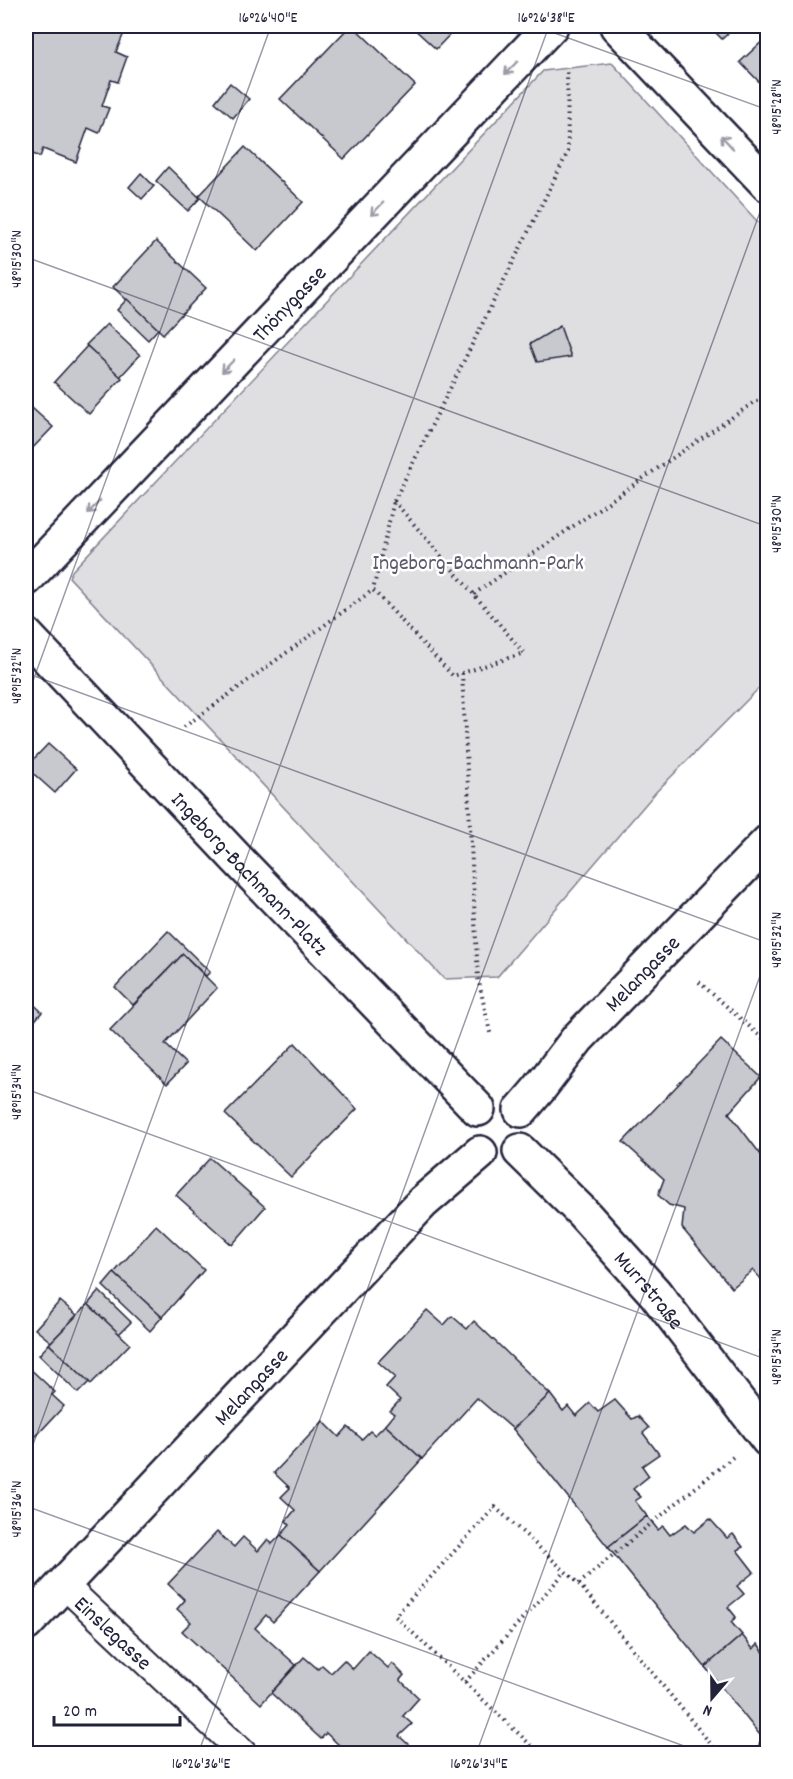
<svg xmlns="http://www.w3.org/2000/svg" width="793" height="1779" font-family="Dekko,sans-serif">
  <style>
    .green { fill: #dfdfe2; stroke: #80808e; stroke-width: 1.5 }
    .building { fill: #c8c8cf; stroke: #22223b; stroke-width: 1.5 }
    .lines { fill: none; stroke-linecap: round; stroke-linejoin: round }
    .service-casing { stroke: #22223b; stroke-width: 30 }
    .minor-casing { stroke: #22223b; stroke-width: 38 }
    .path { stroke: #22223b; stroke-width: 4; stroke-dasharray: 1.5 4.5; stroke-linecap: butt }
    .service { stroke: #fff; stroke-width: 26 }
    .minor { stroke: #fff; stroke-width: 33 }
    .oneway { stroke: #9c9ca7 }
    .ticks { fill: none; stroke: #22223b; stroke-width: 1.5; stroke-opacity: 0.45 }
    .labels { text-anchor: middle; stroke-width: 5; stroke-linejoin: round; paint-order: stroke }
    .street-label { font-size: 22px; fill: #22223b; stroke: #fff }
    .park-label { font-size: 22px; fill: #5b5b6d; stroke: #fff }
    .neatline { fill: none; stroke: #22223b; stroke-width: 2 }
    .ticks-label { font-size: 15px; text-anchor: middle; fill: #22223b }
  </style>
  <rect width="100%" height="100%" fill="#fff"/>
  <filter id="ink" filterUnits="userSpaceOnUse"><feTurbulence type="fractalNoise" baseFrequency=".0167" numOctaves="2"/><feDisplacementMap in="SourceGraphic" scale="12" xChannelSelector="R" yChannelSelector="G"/><feConvolveMatrix kernelMatrix="1 2 1 2 8 2 1 2 1" color-interpolation-filters="sRGB"/></filter>
  <g filter="url(#ink)">
    <polygon class="green" points="612,63 767,232 767,680 656,792 497,977 444,979 69,577 72,571 543,71"/>
    <g class="building">
      <polygon points="26,26 127,26 116,52 127,57 118,82 111,80 102,106 109,108 99,133 88,128 76,162 43,149 40,157 26,151"/>
      <polygon points="350,26 353,26 415,85 344,159 280,99"/>
      <polygon points="411,26 458,26 436,49"/>
      <polygon points="709,26 736,26 722,39"/>
      <polygon points="768,36 768,91 740,62"/>
      <polygon points="230,83 249,99 233,118 215,102"/>
      <polygon points="245,147 303,202 257,251 199,196"/>
      <polygon points="168,167 200,198 188,211 156,181"/>
      <polygon points="141,173 154,186 142,199 129,187"/>
      <polygon points="156,241 206,288 163,334 113,287"/>
      <polygon points="127,299 158,329 148,340 117,310"/>
      <polygon points="107,324 140,355 120,377 86,345"/>
      <polygon points="560,326 571,357 537,362 530,344"/>
      <polygon points="87,346 122,378 89,414 54,382"/>
      <polygon points="26,405 30,410 32,408 53,427 26,455"/>
      <polygon points="48,744 76,769 55,793 26,767"/>
      <polygon points="168,931 210,972 206,976 183,954 133,1005 115,987"/>
      <polygon points="183,954 217,988 165,1044 186,1064 167,1084 110,1030"/>
      <polygon points="768,991 768,1007 759,999"/>
      <polygon points="26,997 42,1012 26,1031"/>
      <polygon points="721,1040 761,1077 729,1113 768,1164 768,1287 753,1270 732,1288 682,1228 684,1209 669,1205 658,1195 664,1179 623,1142"/>
      <polygon points="295,1043 357,1109 291,1177 225,1114"/>
      <polygon points="210,1158 265,1207 232,1245 176,1195"/>
      <polygon points="156,1225 204,1270 162,1317 114,1273"/>
      <polygon points="114,1273 162,1317 150,1331 103,1286"/>
      <polygon points="99,1291 131,1322 119,1334 88,1304"/>
      <polygon points="60,1301 77,1315 51,1342 35,1329"/>
      <polygon points="88,1304 130,1344 91,1384 49,1344"/>
      <polygon points="427,1310 444,1325 452,1316 467,1329 474,1321 550,1394 513,1429 477,1398 422,1459 385,1425 394,1414 390,1411 400,1400 386,1387 395,1377 378,1362"/>
      <polygon points="49,1344 89,1382 78,1393 39,1355"/>
      <polygon points="768,1346 768,1361 760,1351"/>
      <polygon points="26,1365 55,1392 52,1395 64,1406 26,1447"/>
      <polygon points="550,1394 563,1411 568,1406 576,1416 590,1403 598,1412 615,1400 632,1419 638,1416 649,1428 643,1433 659,1454 642,1466 649,1476 633,1489 641,1497 635,1501 647,1516 608,1547 513,1429"/>
      <polygon points="323,1421 339,1437 348,1427 362,1439 370,1431 375,1435 385,1425 422,1459 320,1571 281,1535 290,1525 286,1521 295,1510 281,1497 290,1488 274,1473"/>
      <polygon points="647,1516 658,1530 663,1526 670,1535 686,1524 694,1532 710,1519 727,1538 733,1534 743,1547 737,1550 754,1572 737,1586 744,1594 728,1607 736,1617 731,1622 742,1635 705,1667 608,1547"/>
      <polygon points="217,1532 234,1547 243,1537 258,1551 268,1539 272,1544 281,1535 320,1571 273,1622 266,1615 255,1628 296,1665 261,1704 182,1631 191,1622 177,1609 185,1600 168,1584"/>
      <polygon points="742,1635 753,1649 758,1644 765,1654 768,1652 768,1745 705,1667"/>
      <polygon points="369,1651 388,1668 392,1663 404,1675 400,1680 419,1698 403,1716 412,1724 399,1736 409,1745 404,1750 408,1754 335,1754 333,1751 339,1745 326,1733 321,1739 271,1693 304,1657 318,1669 322,1665 331,1673 344,1660 353,1669"/>
    </g>
    <g class="lines">
      <defs>
        <g id="service">
          <path id="s1" d="M63 1584 244 1754"/>
        </g>
        <g id="minor">
          <polyline points="617,26 768,185"/>
          <path id="s2" d="M26 579 551 26"/>
          <path id="s3" d="M26 635 237 859 478 1109"/>
          <path id="s4" d="M521 1110 539 1089 578 1038 768 842"/>
          <path id="s5" d="M520 1151 582 1212 655 1293 768 1440"/>
          <path id="s6" d="M26 1624 423 1202 480 1153"/>
        </g>
      </defs>
      <use href="#service" class="service-casing"/>
      <use href="#minor" class="minor-casing"/>
      <g class="path">
        <polyline points="394,501 568,152 567,67"/>
        <polygon points="394,501 524,653 453,676 373,590"/>
        <polyline points="474,594 756,401 768,399"/>
        <polyline points="462,673 478,978 491,1037"/>
        <polyline points="184,727 373,590"/>
        <polyline points="699,982 768,1043"/>
        <polyline points="579,1584 614,1554 733,1457"/>
        <polyline points="465,1682 565,1572"/>
        <polyline points="540,1754 395,1616 495,1507 579,1584 719,1754"/>
      </g>
      <use href="#service" class="service"/>
      <use href="#minor" class="minor"/>
    </g>
    <defs><path id="oneway-shaft" d="M-6 0H5M1.5-3L5.5 0L1.5 3" fill="none" stroke-width="1.6" stroke-linecap="round" stroke-linejoin="round" transform="scale(1.5)"/></defs>
    <g class="oneway">
      <use href="#oneway-shaft" transform="translate(511 68) rotate(134)"/>
      <use href="#oneway-shaft" transform="translate(727 142) rotate(-133)"/>
      <use href="#oneway-shaft" transform="translate(377 209) rotate(134)"/>
      <use href="#oneway-shaft" transform="translate(228 366) rotate(134)"/>
      <use href="#oneway-shaft" transform="translate(94 507) rotate(134)"/>
    </g>
  </g>
  <path class="ticks" d="M535 26 768 110M26 257 768 527M26 673 768 943M26 700 271 26M26 1089 768 1360M26 1464 549 26M26 1506 706 1754M198 1754 768 190M476 1754 768 954M755 1754 768 1718"/>
  <g class="labels">
    <g class="street-label">
      <text dy="8" stroke="none"><textPath href="#s2" startOffset="381">Thönygasse</textPath></text>
      <text dy="8" stroke="none"><textPath href="#s3" startOffset="327">Ingeborg-Bachmann-Platz</textPath></text>
      <text dy="8" stroke="none"><textPath href="#s4" startOffset="183">Melangasse</textPath></text>
      <text dy="8" stroke="none"><textPath href="#s5" startOffset="190">Murrstraße</textPath></text>
      <text dy="8" stroke="none"><textPath href="#s6" startOffset="327">Melangasse</textPath></text>
      <text dy="8" stroke="none"><textPath href="#s1" startOffset="70">Einslegasse</textPath></text>
    </g>
    <g class="park-label">
      <text x="478" y="569">Ingeborg-Bachmann-Park</text>
    </g>
  </g>
  <rect width="793" height="1779" fill="none" stroke="#fff" stroke-width="66"/>
  <g transform="translate(712 1698) rotate(200)" stroke="#ffffff" stroke-width="4.5" paint-order="stroke">
  <path d="M0-4.5L10 22L0 15L-10 22Z" fill="#22223b"/>
  <text y="-9" font-size="16" font-weight="bold" text-anchor="middle" fill="#22223b">N</text>
  </g>
  <path d="M54 1716v9h126v-9" fill="none" stroke="#22223b" stroke-width="3"/>
  <text x="63" y="1716" font-size="18" fill="#22223b" stroke="#ffffff" stroke-width="4.5" paint-order="stroke">20 m</text>
  <rect x="33" y="33" width="727" height="1713" class="neatline"/>
  <g class="ticks-label">
    <text x="268" y="22">16°26'40"E</text>
    <text x="546" y="22">16°26'38"E</text>
    <text transform="translate(776 107) rotate(-90)" y="5">48°15'28"N</text>
    <text transform="translate(16 259) rotate(-90)" y="5">48°15'30"N</text>
    <text transform="translate(776 524) rotate(-90)" y="5">48°15'30"N</text>
    <text transform="translate(16 676) rotate(-90)" y="5">48°15'32"N</text>
    <text transform="translate(776 940) rotate(-90)" y="5">48°15'32"N</text>
    <text transform="translate(16 1092) rotate(-90)" y="5">48°15'34"N</text>
    <text transform="translate(776 1357) rotate(-90)" y="5">48°15'34"N</text>
    <text transform="translate(16 1509) rotate(-90)" y="5">48°15'36"N</text>
    <text x="201" y="1768">16°26'36"E</text>
    <text x="479" y="1768">16°26'34"E</text>
  </g>
</svg>
